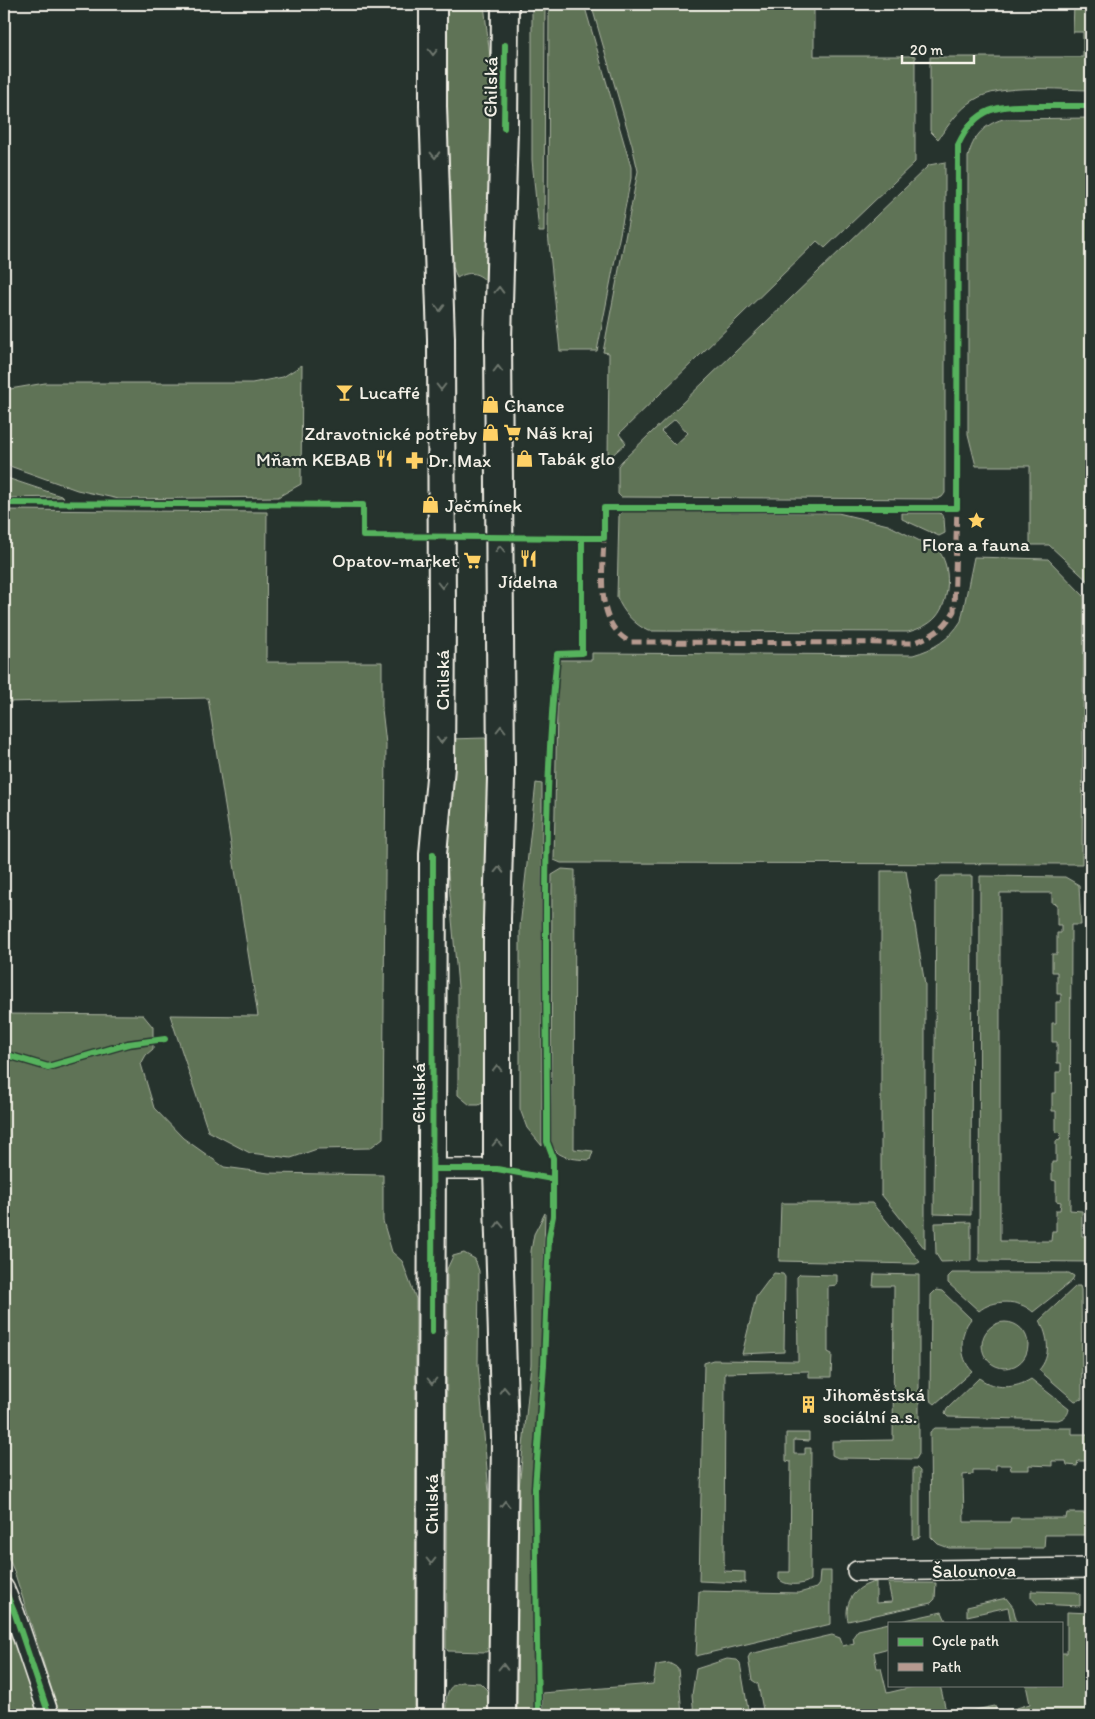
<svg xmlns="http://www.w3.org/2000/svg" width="1095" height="1719" font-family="Itim,sans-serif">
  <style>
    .green { fill: #5f7357; stroke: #aab2a0; fill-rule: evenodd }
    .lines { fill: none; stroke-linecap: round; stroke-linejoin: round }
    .minor-casing { stroke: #f4f1e8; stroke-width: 22 }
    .secondary-casing { stroke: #f4f1e8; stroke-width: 30 }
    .minor { stroke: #26332d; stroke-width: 19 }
    .secondary { stroke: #26332d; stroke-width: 26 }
    .quiet { stroke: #b69a8f; stroke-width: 5; stroke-dasharray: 10 5; stroke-linecap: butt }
    .cycleway-casing { stroke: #26332d; stroke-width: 9 }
    .cycleway { stroke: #56b35d; stroke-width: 6 }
    .oneway { stroke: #6e766e }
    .labels { text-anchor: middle; stroke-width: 4.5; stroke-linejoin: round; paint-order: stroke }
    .street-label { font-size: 19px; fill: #f4f1e8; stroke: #26332d }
    .poi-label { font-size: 19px; fill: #f4f1e8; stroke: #26332d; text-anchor: start }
  </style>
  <rect width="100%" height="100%" fill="#26332d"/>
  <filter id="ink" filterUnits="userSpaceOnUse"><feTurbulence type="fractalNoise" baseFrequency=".02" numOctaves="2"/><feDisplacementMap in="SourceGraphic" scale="10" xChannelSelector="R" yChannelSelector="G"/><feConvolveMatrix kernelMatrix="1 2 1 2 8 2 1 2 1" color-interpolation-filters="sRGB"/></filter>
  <g filter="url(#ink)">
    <g class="green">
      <path d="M446 4H484L492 75 491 287C481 274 472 269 457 278L448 253Z"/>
      <polygon points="532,4 545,4 544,232 539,232 532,160"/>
      <polygon points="549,4 584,4 631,167 631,178 597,351 560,351 548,233"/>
      <polygon points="591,4 814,4 814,56 915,56 915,162 825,248 817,241 619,434 626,443 608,459 609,353 603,352 638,171 632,145"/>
      <path d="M1074 4H1091V90C1060 90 1000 83 974 100 958 110 949 125 938 139L930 131V57H1083V32H1073Z"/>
      <path d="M1091 118V584L1049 545H1030V466H976L968 434V157C973 137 983 125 1003 119Z"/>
      <path d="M945 162V493L942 497 937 499 621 497 618 494V466L622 461 929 165ZM675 419 688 433 675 445 661 431Z"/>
      <polygon points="302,365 301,484 278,497 119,499 77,490 4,464 4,390 45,383 252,383 283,377"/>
      <polygon points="4,477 64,497 4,498"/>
      <polygon points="4,510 267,512 266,662 382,662 382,709 386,744 383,1138 370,1148 317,1149 291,1158 250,1153 208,1131 170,1015 258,1016 208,698 4,702"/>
      <path d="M624 511 838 513 888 525 938 550C952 566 950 601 936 617 929 625 919 629 908 632L648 631C634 624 623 612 617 597L619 515Z"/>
      <polygon points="902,513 940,513 944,518 945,533 939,536 902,519"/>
      <path d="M974 557 1048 559 1084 596 1082 864 561 863 554 860 558 660H592V653L913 655C934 649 949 640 961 621Z"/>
      <polygon points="485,738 491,747 485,1101 479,1105 470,1105 458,1095 458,987 447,862 448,739"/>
      <polygon points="536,783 542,784 542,1146 527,1128 520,1109 520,927"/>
      <path d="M562 869 575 870 574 1149 593 1151 590 1160C575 1159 555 1159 551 1142L552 875Z"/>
      <polygon points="881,871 906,871 925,985 925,1249 881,1194"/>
      <polygon points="941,876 972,876 971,1215 934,1214 936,882"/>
      <path d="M980 876 1065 877 1079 885 1081 925H1071L1070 1210 1082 1211V1236H1091V1262L979 1261ZM1000 893H1052V903L1057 904V925H1061V933H1057V954H1052V972H1057V994H1061V1002H1056V1023H1052V1042H1057V1063H1061V1072H1056V1093H1052V1111H1056V1132L1061 1133 1060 1140 1056 1141V1162H1052V1180L1056 1181V1201L1061 1202 1060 1210H1056V1231H1052L1051 1241H1000Z"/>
      <polygon points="4,1014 143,1015 153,1027 153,1049 146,1055 141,1064 154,1108 183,1138 224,1167 269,1173 383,1175 383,1221 392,1252 402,1261 416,1299 415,1715 60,1715 14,1571 4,1547"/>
      <polygon points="781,1203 872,1203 920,1262 916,1264 779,1261"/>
      <polygon points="545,1213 541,1365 532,1489 535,1715 517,1715 519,1489 531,1364 531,1251 534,1234"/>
      <polygon points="971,1222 971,1261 941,1262 936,1254 935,1223"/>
      <polygon points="464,1253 475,1259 479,1271 478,1364 489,1493 489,1650 486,1652 448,1651 446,1648 447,1269 453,1256"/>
      <polygon points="774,1273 783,1274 785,1277 784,1352 742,1354 756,1297"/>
      <path d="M952 1273H1069L1074 1276 1072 1281 1033 1312C1019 1299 993 1299 979 1311L948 1283V1277Z"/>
      <polygon points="800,1274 837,1275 837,1285 828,1286 828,1352 832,1354 831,1377 809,1377 809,1371 725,1373 724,1571 745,1572 745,1583 699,1581 704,1363 713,1360 798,1361 797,1277"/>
      <polygon points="874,1274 919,1275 919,1454 916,1459 838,1458 832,1455 832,1441 893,1440 894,1286 873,1286"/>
      <path d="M1076 1286H1080L1081 1290 1082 1399 1075 1401 1039 1370C1052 1355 1048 1337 1040 1320Z"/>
      <path d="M936 1290 942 1291 971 1319C959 1333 959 1358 972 1371L935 1404 930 1400 931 1295Z"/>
      <circle cx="1005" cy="1345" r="23"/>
      <path d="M979 1378C995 1390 1015 1389 1031 1379L1069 1409C1068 1416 1064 1418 1058 1420L948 1417 945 1414 947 1409Z"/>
      <polygon points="935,1428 1072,1428 1072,1434 1090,1434 1091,1428 1091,1457 1087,1457 1087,1461 1078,1461 1077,1466 1067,1465 1066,1461 1052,1461 1052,1466 1029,1465 1029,1470 1011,1470 1010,1465 996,1465 996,1470 973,1470 973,1474 963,1475 964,1522 1010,1522 1011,1518 1066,1518 1067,1513 1091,1513 1091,1535 1045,1535 1044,1548 949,1548 938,1544 931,1537 930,1432"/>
      <path d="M786 1433H809V1441L794 1440V1454H805V1448H811L810 1580C803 1586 784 1586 779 1579V1572H790L791 1462 786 1461Z"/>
      <polygon points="913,1468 917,1468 920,1471 920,1537 913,1539"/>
      <polygon points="820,1571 831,1571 831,1624 696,1656 699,1591 799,1593 816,1588 819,1584"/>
      <path d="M876 1582V1603L892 1602 888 1583H936L935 1599 931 1603 848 1621C843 1601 857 1585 876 1582Z"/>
      <polygon points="1031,1591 1076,1592 1080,1594 1080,1606 1037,1604 1031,1597"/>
      <polygon points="1006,1598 1013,1607 1017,1623 1011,1623 1008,1607 967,1616 967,1607"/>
      <polygon points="1091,1607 1091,1715 966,1715 965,1712 995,1706 997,1714 1030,1704 1026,1685 1061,1685 1061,1653 1067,1653 1067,1612 1091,1613"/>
      <polygon points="4,1608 16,1636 38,1715 4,1715"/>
      <polygon points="942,1612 947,1623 890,1623 891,1623"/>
      <polygon points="889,1623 889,1648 874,1652 877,1668 881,1668 887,1693 921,1685 940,1685 947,1715 764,1715 758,1684 752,1680 748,1658 750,1654 832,1635 840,1638 843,1646 854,1643 853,1637 858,1630"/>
      <polygon points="727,1659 737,1660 740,1663 749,1715 694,1715 692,1695 696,1669"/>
      <polygon points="669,1663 678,1668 682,1715 543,1715 542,1693 653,1684 656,1665"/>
      <path d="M462 1682 480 1683 487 1690 488 1715H446C446 1701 444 1685 462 1682Z"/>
    </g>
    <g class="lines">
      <defs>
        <g id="minor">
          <polyline points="433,1169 497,1169"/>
          <polyline points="857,1571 1091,1568"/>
          <polyline points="4,1588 15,1614 49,1715"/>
        </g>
        <g id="secondary">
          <polyline points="430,1715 433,854 441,767 442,619 441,338 433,106 433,4"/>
          <polyline points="502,1715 505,1438 497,1169 497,919 501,778 498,339 504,128 505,4"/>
        </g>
      </defs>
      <use href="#minor" class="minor-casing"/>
      <use href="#secondary" class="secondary-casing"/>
      <use href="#minor" class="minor"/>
      <use href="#secondary" class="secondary"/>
      <path class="quiet" d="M604 533C604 569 593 622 630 642L913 643C932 636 944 629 954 611L957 504"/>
      <defs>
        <g id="cycleway">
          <polyline points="504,128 505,45"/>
          <path d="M4 503 363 505V536L587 538H604V508H957L958 145C976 106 999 105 1037 106 1055 106 1073 106 1091 106"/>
          <polyline points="4,1054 48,1067 128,1044 165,1039"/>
          <polyline points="433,1169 497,1169 552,1179"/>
          <polyline points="432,1332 433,854"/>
          <polyline points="4,1588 15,1614 49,1715"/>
          <path d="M538 1715 535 1488 544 1365 549 1237 553 1216V1158L547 1142V1132C547 973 541 812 557 654L582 653V538"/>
        </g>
      </defs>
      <use href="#cycleway" class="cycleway-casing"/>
      <use href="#cycleway" class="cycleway"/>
    </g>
    <defs><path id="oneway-chevron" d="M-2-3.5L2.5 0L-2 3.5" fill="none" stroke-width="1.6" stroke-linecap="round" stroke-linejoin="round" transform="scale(1.25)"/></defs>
    <g class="oneway">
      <use href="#oneway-chevron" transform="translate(433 52) rotate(90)"/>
      <use href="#oneway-chevron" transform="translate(435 155) rotate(88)"/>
      <use href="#oneway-chevron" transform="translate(499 290) rotate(-89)"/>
      <use href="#oneway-chevron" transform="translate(440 308) rotate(88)"/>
      <use href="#oneway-chevron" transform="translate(498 369) rotate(-90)"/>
      <use href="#oneway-chevron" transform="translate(441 387) rotate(90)"/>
      <use href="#oneway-chevron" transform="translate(500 549) rotate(-90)"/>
      <use href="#oneway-chevron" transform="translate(442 585) rotate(90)"/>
      <use href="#oneway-chevron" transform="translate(501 729) rotate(-90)"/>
      <use href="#oneway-chevron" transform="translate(441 740) rotate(90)"/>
      <use href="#oneway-chevron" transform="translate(499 870) rotate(-88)"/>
      <use href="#oneway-chevron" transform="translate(497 1068) rotate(-90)"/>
      <use href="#oneway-chevron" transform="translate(497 1143) rotate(-90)"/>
      <use href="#oneway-chevron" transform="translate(499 1225) rotate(-92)"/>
      <use href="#oneway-chevron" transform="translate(432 1381) rotate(90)"/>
      <use href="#oneway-chevron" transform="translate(504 1390) rotate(-92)"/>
      <use href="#oneway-chevron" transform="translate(505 1504) rotate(-90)"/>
      <use href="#oneway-chevron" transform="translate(431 1561) rotate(90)"/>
      <use href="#oneway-chevron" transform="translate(503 1667) rotate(-89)"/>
    </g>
  </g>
  <defs>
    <symbol id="bar-bare" viewBox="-9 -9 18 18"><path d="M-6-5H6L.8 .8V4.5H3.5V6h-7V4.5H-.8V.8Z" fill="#ffd166" stroke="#26332d" stroke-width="2.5" paint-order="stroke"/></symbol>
    <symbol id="shop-bare" viewBox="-9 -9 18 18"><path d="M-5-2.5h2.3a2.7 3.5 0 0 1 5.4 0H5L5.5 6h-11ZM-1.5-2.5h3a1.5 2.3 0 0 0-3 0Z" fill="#ffd166" stroke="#26332d" stroke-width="2.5" paint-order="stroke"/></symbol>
    <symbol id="supermarket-bare" viewBox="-9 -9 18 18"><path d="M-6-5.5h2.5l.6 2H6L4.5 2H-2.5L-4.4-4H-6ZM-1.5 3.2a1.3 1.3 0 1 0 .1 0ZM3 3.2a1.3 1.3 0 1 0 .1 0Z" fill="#ffd166" stroke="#26332d" stroke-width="2.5" paint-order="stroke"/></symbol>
    <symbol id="restaurant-bare" viewBox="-9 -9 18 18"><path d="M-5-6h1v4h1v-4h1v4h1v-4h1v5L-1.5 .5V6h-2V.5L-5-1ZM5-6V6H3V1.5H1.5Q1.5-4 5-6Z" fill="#ffd166" stroke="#26332d" stroke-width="2.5" paint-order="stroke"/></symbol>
    <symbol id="pharmacy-bare" viewBox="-9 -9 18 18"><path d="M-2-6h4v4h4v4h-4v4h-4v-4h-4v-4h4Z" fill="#ffd166" stroke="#26332d" stroke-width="2.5" paint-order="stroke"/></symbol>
    <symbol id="sight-bare" viewBox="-9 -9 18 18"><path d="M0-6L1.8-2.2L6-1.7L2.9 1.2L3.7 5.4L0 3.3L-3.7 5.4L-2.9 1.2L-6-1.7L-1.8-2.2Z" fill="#ffd166" stroke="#26332d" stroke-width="2.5" paint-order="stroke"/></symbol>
    <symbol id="building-bare" viewBox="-9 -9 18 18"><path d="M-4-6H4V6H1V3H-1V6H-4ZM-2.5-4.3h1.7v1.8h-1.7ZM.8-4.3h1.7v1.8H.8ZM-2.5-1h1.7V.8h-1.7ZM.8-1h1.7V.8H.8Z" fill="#ffd166" stroke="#26332d" stroke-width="2.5" paint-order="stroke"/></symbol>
  </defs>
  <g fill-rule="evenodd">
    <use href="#bar-bare" x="332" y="380" width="25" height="25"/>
    <use href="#shop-bare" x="478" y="392" width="25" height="25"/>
    <use href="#supermarket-bare" x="500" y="420" width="25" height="25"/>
    <use href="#shop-bare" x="478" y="420" width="25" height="25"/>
    <use href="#shop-bare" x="512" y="446" width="25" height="25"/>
    <use href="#restaurant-bare" x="372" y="446" width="25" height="25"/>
    <use href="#pharmacy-bare" x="402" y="448" width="25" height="25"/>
    <use href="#shop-bare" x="418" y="492" width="25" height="25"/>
    <use href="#sight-bare" x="964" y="508" width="25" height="25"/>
    <use href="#restaurant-bare" x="516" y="546" width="25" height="25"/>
    <use href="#supermarket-bare" x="460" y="548" width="25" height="25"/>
    <use href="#building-bare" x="796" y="1392" width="25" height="25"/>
  </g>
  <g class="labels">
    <g class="street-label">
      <text transform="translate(490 87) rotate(-89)" y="7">Chilská</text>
      <text transform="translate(442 680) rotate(-90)" y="7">Chilská</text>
      <text transform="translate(418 1093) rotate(-90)" y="7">Chilská</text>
      <text transform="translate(431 1504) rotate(-90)" y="7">Chilská</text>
      <text transform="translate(974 1570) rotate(-1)" y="7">Šalounova</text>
    </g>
    <g class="poi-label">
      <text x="359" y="399">Lucaffé</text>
      <text x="504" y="412">Chance</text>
      <text x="526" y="439">Náš kraj</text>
      <text x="477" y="440" text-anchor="end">Zdravotnické potřeby</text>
      <text x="538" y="465">Tabák glo</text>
      <text x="371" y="466" text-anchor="end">Mňam KEBAB</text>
      <text x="428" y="467">Dr. Max</text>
      <text x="445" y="512">Ječmínek</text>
      <text x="976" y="551" text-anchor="middle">Flora a fauna</text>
      <text x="458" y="567" text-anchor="end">Opatov-market</text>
      <text x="528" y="588" text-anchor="middle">Jídelna</text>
      <text x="823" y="1401">Jihoměstská<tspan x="823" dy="22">sociální a.s.</tspan></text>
    </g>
  </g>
  <rect width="1095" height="1719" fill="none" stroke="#26332d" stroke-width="20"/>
  <rect x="10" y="10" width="1075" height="1699" fill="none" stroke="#f4f1e8" stroke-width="2" filter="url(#ink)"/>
  <rect x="888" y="1622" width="175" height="65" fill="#26332d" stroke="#787f78"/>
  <rect x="898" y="1638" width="25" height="8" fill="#56b35d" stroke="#787f78"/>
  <text x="932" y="1646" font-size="15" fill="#f4f1e8">Cycle path</text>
  <rect x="898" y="1663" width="25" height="8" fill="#b69a8f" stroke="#787f78"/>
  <text x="932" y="1672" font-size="15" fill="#f4f1e8">Path</text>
  <path d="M902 55v8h72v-8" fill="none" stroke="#f4f1e8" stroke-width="2.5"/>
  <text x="910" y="55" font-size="15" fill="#f4f1e8" stroke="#26332d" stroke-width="4" paint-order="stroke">20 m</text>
</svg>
